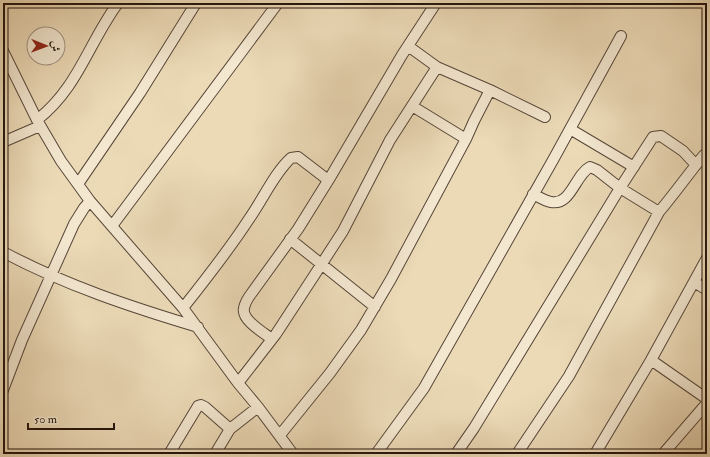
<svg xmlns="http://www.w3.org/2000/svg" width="710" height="457" font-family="'IM FELL Double Pica',Amiri,serif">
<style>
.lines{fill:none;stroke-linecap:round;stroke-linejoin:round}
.lane-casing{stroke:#564638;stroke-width:7}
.street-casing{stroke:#564638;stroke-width:12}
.lane{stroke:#f3e7d0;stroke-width:5}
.street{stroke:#f3e7d0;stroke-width:10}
</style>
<rect width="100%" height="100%" fill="#ecdab7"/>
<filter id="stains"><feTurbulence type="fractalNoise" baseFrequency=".005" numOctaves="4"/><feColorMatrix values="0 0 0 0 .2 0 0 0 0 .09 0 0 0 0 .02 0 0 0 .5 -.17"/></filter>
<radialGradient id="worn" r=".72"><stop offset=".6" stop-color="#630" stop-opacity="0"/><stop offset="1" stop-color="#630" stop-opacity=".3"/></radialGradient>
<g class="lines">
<g class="lane-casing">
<path id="lane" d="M107,3L114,9"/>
</g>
<g class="street-casing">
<path id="street" d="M3,51L37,120L61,161L90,201L183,308L238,383L258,407L293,454
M490,90L545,117
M412,106L466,139
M37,120C78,88 88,44 118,3
M570,129L634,167
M3,142L40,126
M78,184L140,93L196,3
M533,194C539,197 545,201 551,202C571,206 575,175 590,167L597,170L620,188L659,212C675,193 689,173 704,155L707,156
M112,226L278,3
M290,239L375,307
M3,252C65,285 131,307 198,327
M694,282L707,290
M183,308C206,279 229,250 249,219C262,201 275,172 291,158L298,157L328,180
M272,339C264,333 241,320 244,308C245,303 248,298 251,294L298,229L331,176L402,55L436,3
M651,360L707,258
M238,383L276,334L321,265L343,231L390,140L437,67
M3,390L22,340L74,224L84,208L90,201
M280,435L330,373L361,330L391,279L466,139L474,121L490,90L437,67L408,46
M169,454L198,406L201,405L205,407L230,429L258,407
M215,454L230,429
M376,454L424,388L553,160L621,36
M456,454L474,428L620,188L653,137L661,136L683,151L696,165
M517,454L569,376L659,212
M595,454L651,360L707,399
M663,454L707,403"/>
</g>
<use href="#lane" class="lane"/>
<use href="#street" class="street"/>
</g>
<rect width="710" height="457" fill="none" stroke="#ecdab7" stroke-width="16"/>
<rect x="4" y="4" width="702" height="449" fill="none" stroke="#24150d" stroke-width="2"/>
<rect x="8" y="8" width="694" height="441" fill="none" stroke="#24150d"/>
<g transform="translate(46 46) rotate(91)"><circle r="19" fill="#f3e7d0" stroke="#a09382"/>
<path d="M0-3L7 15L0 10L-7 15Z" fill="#8f2418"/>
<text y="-6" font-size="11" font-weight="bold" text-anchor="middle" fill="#24150d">ش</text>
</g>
<path d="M28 423v6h86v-6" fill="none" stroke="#24150d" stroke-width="2"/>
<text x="34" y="423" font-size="12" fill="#24150d" stroke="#f3e7d0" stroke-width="3" paint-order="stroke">50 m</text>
<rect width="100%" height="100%" filter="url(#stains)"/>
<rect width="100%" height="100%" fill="url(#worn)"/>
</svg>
